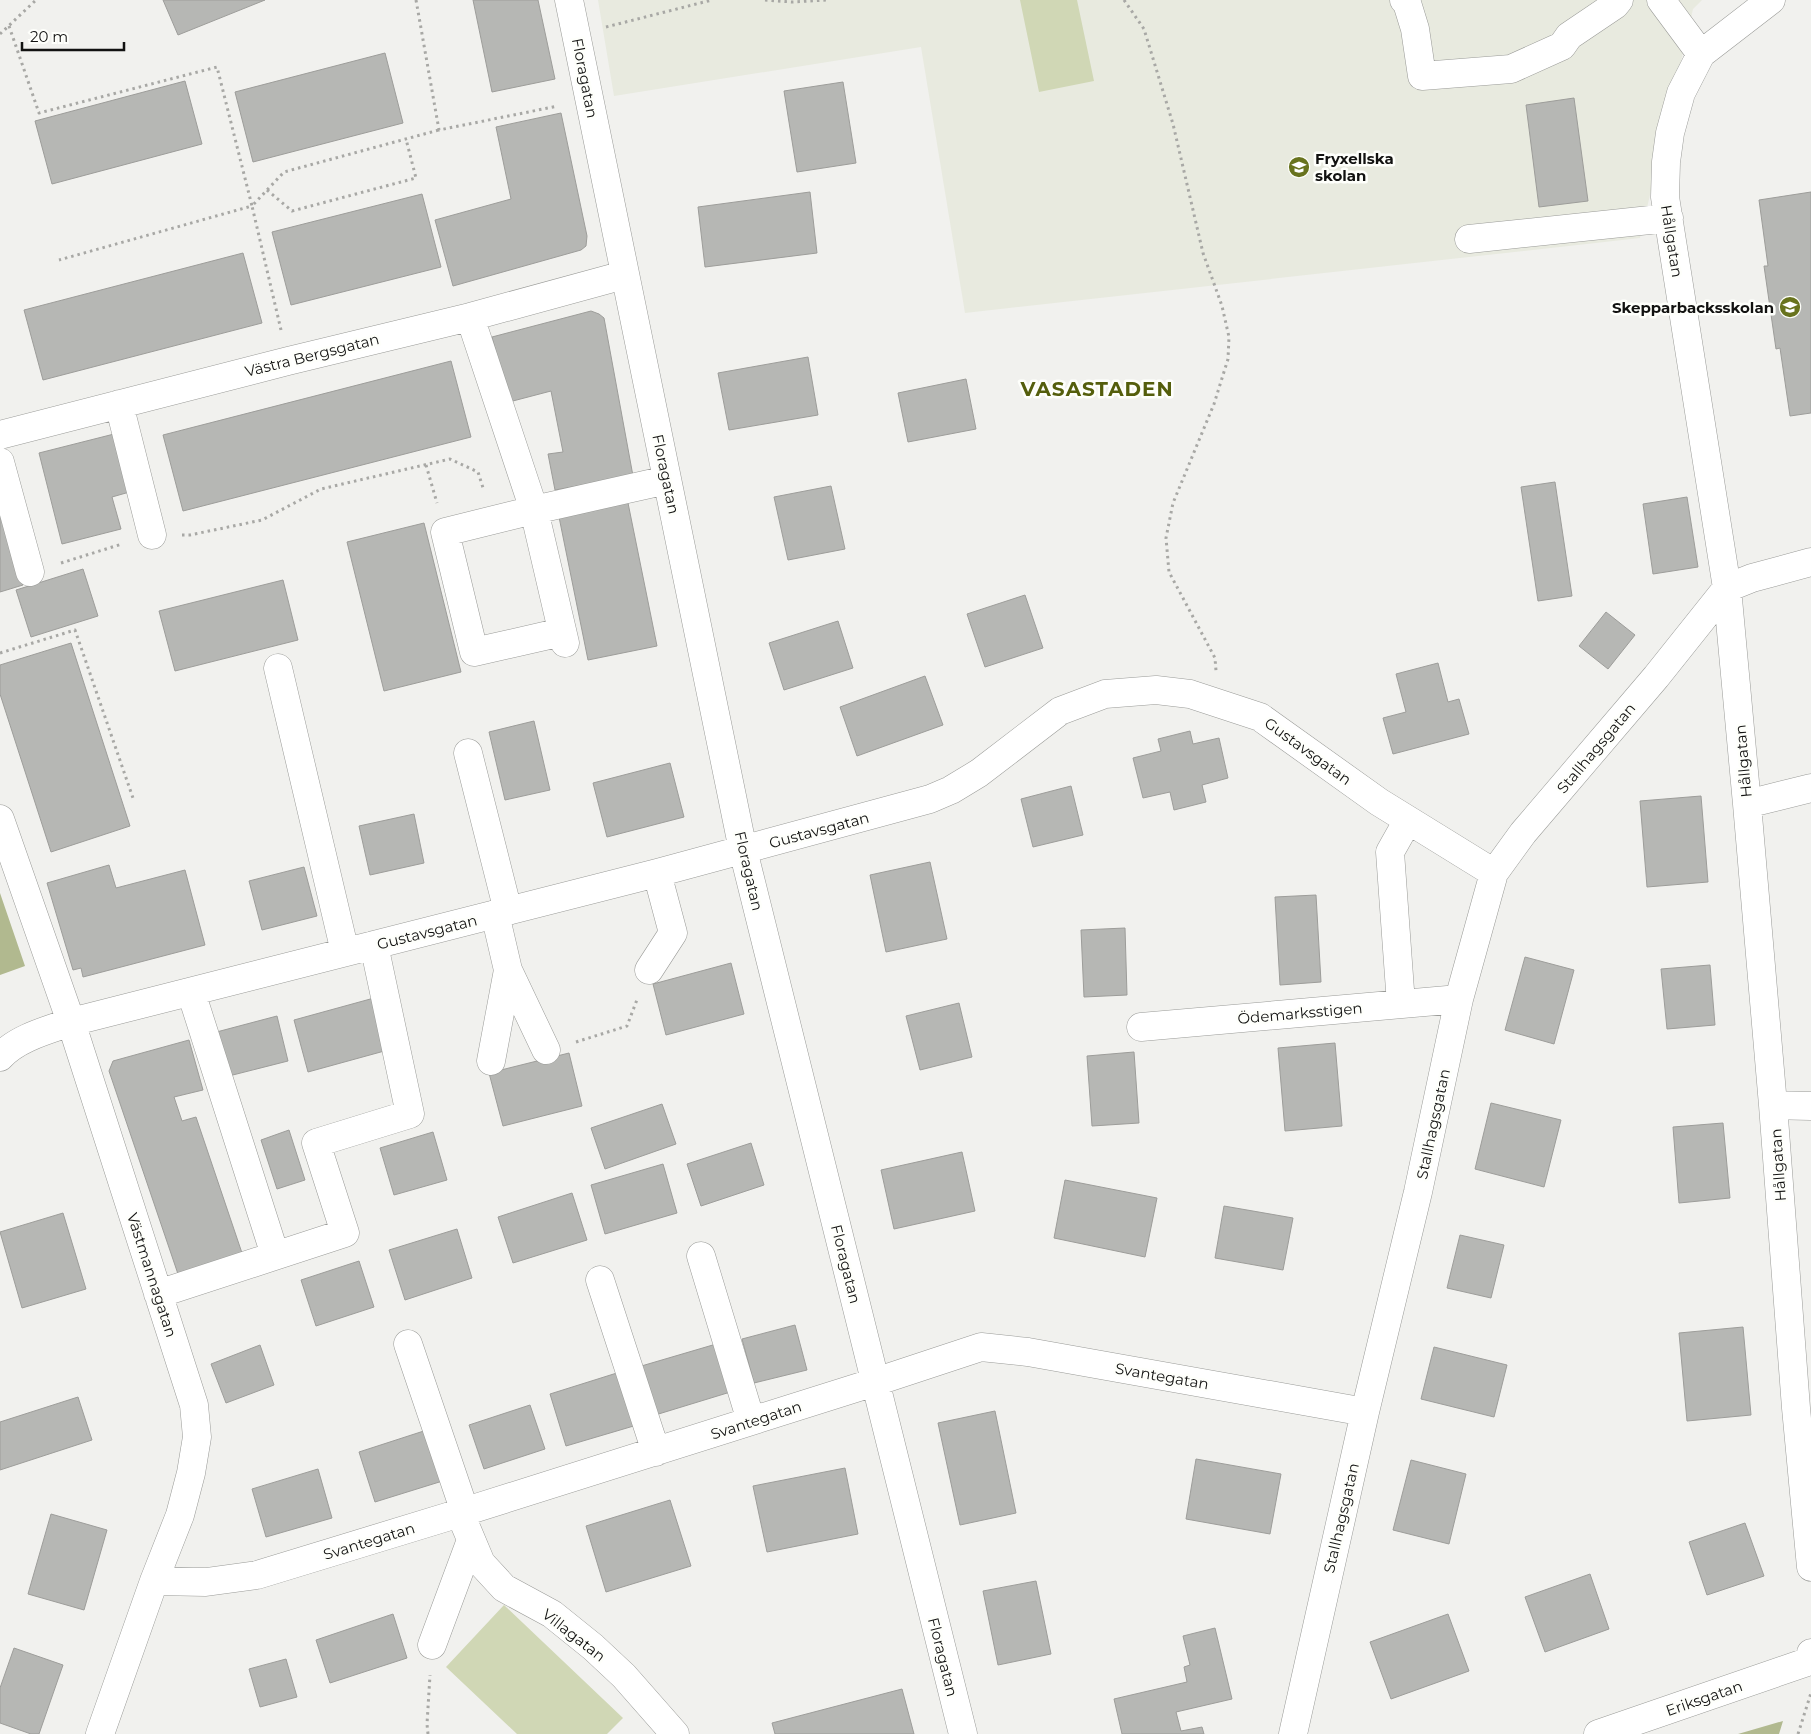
<svg xmlns="http://www.w3.org/2000/svg" width="1811" height="1734" font-family="Montserrat,sans-serif">
<style>
.built{fill:#e8eadf}
.green{fill:#d0d7b5}
.forest{fill:#b1b98f}
.building{fill:#b6b7b4;stroke:#9d9d9a}
.lines{fill:none;stroke-linecap:round;stroke-linejoin:round}
.minor-casing{stroke:#9a9b98;stroke-width:29}
.path{stroke:#a8a8a5;stroke-width:3;stroke-dasharray:2.5 4;stroke-linecap:butt}
.minor{stroke:#fff;stroke-width:28}
.labels{text-anchor:middle;dominant-baseline:central;stroke-width:5;stroke-linejoin:round;paint-order:stroke}
.street-label{font-size:15px;fill:#121211;stroke:#fefffb}
.poi-label{font-size:15px;font-weight:bold;fill:#121211;stroke:#fefffb;text-anchor:start}
.district-label{font-size:20px;font-weight:bold;letter-spacing:1px;fill:#545e0c;stroke:#fefffb}
</style>
<rect width="100%" height="100%" fill="#f1f1ee"/>
<path class="built" d="M598,0H1702L1693,9L1640,238L965,313L921,47L614,96Z"/>
<path class="green" d="M1020,0H1077L1094,81L1039,92Z
M504,1605L623,1718L607,1734H517L446,1667Z"/>
<path class="forest" d="M0,893L25,966L0,975Z
M1783,1721L1779,1734H1738Z"/>
<path class="building" d="M163,0H265L178,35Z
M473,0H538L555,79L492,92Z
M385,53L403,123L253,162L235,92Z
M185,81L202,144L52,184L35,121Z
M843,82L856,163L797,172L784,91Z
M1574,98L1588,201L1539,207L1526,105Z
M561,113L587,236L586,246L581,250L453,286L435,220L511,199L496,127Z
M810,192L817,253L705,267L698,207Z
M1811,192V413L1790,416L1780,348L1776,349L1764,266H1768L1759,200Z
M422,194L441,267L291,305L272,232Z
M243,253L262,323L43,380L24,310Z
M591,311L599,314L604,318L633,476L555,490L548,454L563,452L551,391L509,402L492,337Z
M808,357L818,415L729,430L718,373Z
M451,361L471,437L183,511L163,435Z
M966,379L976,429L908,442L898,393Z
M118,433L133,491L112,497L121,529L62,544L39,453Z
M1555,482L1572,596L1538,601L1521,487Z
M831,486L845,549L788,560L774,497Z
M1687,497L1698,567L1653,574L1643,504Z
M627,498L657,646L588,660L558,512Z
M0,508L23,585L0,592Z
M424,523L461,672L384,691L347,542Z
M83,569L98,616L31,637L16,590Z
M283,580L298,640L175,671L159,611Z
M1025,595L1043,648L985,667L967,614Z
M1606,612L1635,635L1608,669L1579,646Z
M838,621L853,668L784,690L769,643Z
M71,643L130,826L51,852L0,694V665Z
M1438,663L1448,702L1459,699L1469,734L1393,754L1383,718L1406,712L1396,674Z
M925,676L943,725L857,756L840,707Z
M534,721L550,790L505,800L489,732Z
M1190,731L1193,744L1219,738L1228,778L1202,785L1206,802L1174,810L1170,792L1143,798L1133,758L1161,751L1158,739Z
M670,763L684,817L607,837L593,783Z
M1071,786L1083,835L1033,847L1021,799Z
M1701,796L1708,882L1647,887L1640,801Z
M414,814L424,863L370,875L359,826Z
M930,862L947,939L886,952L870,875Z
M109,865L116,888L185,870L205,945L83,977L81,968L73,970L47,883Z
M304,867L317,916L262,930L249,881Z
M1316,895L1321,982L1280,985L1275,897Z
M1125,928L1127,995L1084,997L1081,930Z
M1525,957L1574,970L1554,1044L1505,1030Z
M731,963L744,1014L666,1035L653,984Z
M1710,965L1715,1025L1667,1029L1661,969Z
M374,998L388,1050L308,1072L294,1020Z
M959,1003L972,1057L920,1070L906,1016Z
M277,1016L288,1061L221,1078L209,1034Z
M189,1040L203,1090L174,1097L182,1121L196,1117L243,1256L179,1277L109,1071L113,1061Z
M1335,1043L1342,1126L1285,1131L1278,1048Z
M1134,1052L1139,1123L1092,1126L1087,1056Z
M569,1053L582,1106L503,1126L489,1073Z
M1491,1103L1561,1120L1544,1187L1475,1169Z
M662,1104L676,1144L605,1169L591,1128Z
M1723,1123L1730,1198L1679,1203L1673,1127Z
M289,1130L305,1180L277,1189L261,1140Z
M433,1132L447,1180L394,1195L380,1148Z
M751,1143L764,1185L701,1206L687,1164Z
M962,1152L975,1211L894,1229L881,1170Z
M663,1164L677,1213L605,1234L591,1185Z
M1065,1180L1157,1198L1145,1257L1054,1238Z
M572,1193L587,1240L513,1263L498,1217Z
M1224,1206L1293,1218L1283,1270L1215,1258Z
M63,1213L86,1289L22,1308L0,1232Z
M457,1229L472,1278L405,1300L389,1250Z
M1460,1235L1504,1245L1491,1298L1447,1288Z
M359,1261L374,1307L316,1326L301,1280Z
M795,1325L807,1370L754,1383L742,1339Z
M1743,1327L1751,1415L1687,1421L1679,1333Z
M723,1342L737,1390L652,1416L638,1367Z
M260,1345L274,1385L226,1403L211,1364Z
M1434,1347L1507,1365L1494,1417L1421,1399Z
M620,1372L637,1425L566,1446L550,1394Z
M78,1397L92,1440L0,1470V1422Z
M530,1405L545,1449L484,1469L469,1425Z
M995,1411L1016,1513L960,1525L938,1423Z
M433,1428L449,1479L375,1502L359,1452Z
M1196,1459L1281,1474L1270,1534L1186,1519Z
M1411,1460L1466,1474L1449,1544L1393,1530Z
M845,1468L858,1534L767,1552L753,1486Z
M318,1469L332,1518L266,1537L252,1489Z
M670,1500L691,1566L606,1592L586,1526Z
M51,1514L107,1530L84,1610L28,1594Z
M1745,1523L1764,1576L1707,1595L1689,1542Z
M1590,1574L1609,1629L1545,1652L1525,1597Z
M1036,1581L1051,1654L998,1665L983,1591Z
M393,1614L407,1658L330,1683L316,1640Z
M1448,1614L1469,1671L1391,1699L1370,1642Z
M1215,1628L1232,1699L1176,1712L1181,1731L1202,1727L1204,1734H1122L1114,1699L1187,1682L1184,1667L1190,1665L1183,1636Z
M14,1648L63,1665L39,1734H31L0,1723V1688Z
M286,1659L297,1697L260,1707L249,1669Z
M902,1689L914,1734H775L772,1723Z"/>
<g class="lines">
<g class="minor-casing">
<path id="minor" d="M569,0L743,850L963,1734
M1404,0L1407,3L1415,29L1422,76L1511,69L1562,46L1569,36L1615,5L1619,0
M1661,0L1701,54
M1771,0L1701,54L1681,93L1670,133L1666,162L1665,197L1727,588L1747,804L1773,1105L1796,1408L1811,1567
M1469,239L1669,218
M470,317L534,510L445,532L474,652L562,632
M119,404L152,535
M0,435L288,361L470,317L624,275
M0,462L30,572
M565,643L534,510L667,480
M278,668L345,952
M468,753L508,911
M1747,804L1811,788
M0,819L71,1022L194,1405L197,1437L191,1473L180,1515L154,1581L100,1734
M508,970L546,1050
M649,970L673,933L657,873
M191,992L275,1255
M1401,1004L1390,852L1408,820
M1141,1027L1459,999
M0,1057C17,1038 48,1030 71,1022L657,873L930,799L951,790L979,773L1060,711L1105,694L1156,690L1190,694L1260,717L1379,802L1494,873
M491,1061L508,970L495,914
M1773,1105L1811,1106
M701,1256L751,1421
M600,1280L656,1452
M158,1294L345,1233L316,1143L410,1114L374,945
M408,1344L465,1512
M460,1513L481,1563L504,1588L552,1614L593,1647L624,1676L675,1734
M154,1581L206,1582L257,1575L460,1513L875,1382L981,1347L1028,1352L1365,1412
M432,1645L471,1540
M1293,1734L1365,1412L1418,1192L1459,999L1494,873L1523,833L1656,677L1727,588L1752,578L1811,562
M1598,1734L1810,1661L1811,1653"/>
</g>
<path class="path" d="M416,0L439,130L558,106
M765,0L792,2L828,0
M1124,0L1144,29L1173,124L1203,253L1222,306L1229,337L1228,359L1214,404L1173,503L1166,538L1169,572L1215,658L1216,671
M9,26L39,113L217,67L252,206L59,260
M606,27L712,0
M0,34L36,0
M267,190L292,211L416,178L406,139
M281,330L252,206L284,172L439,130
M426,465L437,503
M182,535H190L262,520L321,489L450,459L478,472L484,491
M61,563L122,544
M0,653L75,630L134,801
M576,1042L627,1026L638,997
M428,1734L427,1724L430,1675
M1798,1734L1811,1693"/>
<use href="#minor" class="minor"/>
</g>
<defs>
<g id="school-disc" transform="scale(1.125)"><circle r="9.5" fill="#68731e" stroke="#fefffb"/><path d="M0-5L7-2L0 1L-7-2ZM-4 1L0 2.5L4 1V4Q0 6-4 4Z" fill="#fff"/></g>
</defs>
<g fill-rule="evenodd">
<use href="#school-disc" x="1299" y="167"/>
<use href="#school-disc" x="1790" y="307"/>
</g>
<g class="labels">
<g class="street-label">
<text transform="translate(585 78) rotate(79)">Floragatan</text>
<text transform="translate(1672 241) rotate(81)">Hållgatan</text>
<text transform="translate(312 355) rotate(-14)">Västra Bergsgatan</text>
<text transform="translate(666 474) rotate(78)">Floragatan</text>
<text transform="translate(1596 748) rotate(-50)">Stallhagsgatan</text>
<text transform="translate(1308 751) rotate(36)">Gustavsgatan</text>
<text transform="translate(1743 761) rotate(-95)">Hållgatan</text>
<text transform="translate(819 830) rotate(-15)">Gustavsgatan</text>
<text transform="translate(749 871) rotate(77)">Floragatan</text>
<text transform="translate(427 932) rotate(-14)">Gustavsgatan</text>
<text transform="translate(1300 1013) rotate(-5)">Ödemarksstigen</text>
<text transform="translate(1433 1124) rotate(-78)">Stallhagsgatan</text>
<text transform="translate(1778 1165) rotate(-94)">Hållgatan</text>
<text transform="translate(846 1264) rotate(76)">Floragatan</text>
<text transform="translate(152 1275) rotate(72)">Västmannagatan</text>
<text transform="translate(1162 1376) rotate(10)">Svantegatan</text>
<text transform="translate(756 1420) rotate(-18)">Svantegatan</text>
<text transform="translate(1341 1518) rotate(-77)">Stallhagsgatan</text>
<text transform="translate(369 1541) rotate(-17)">Svantegatan</text>
<text transform="translate(574 1635) rotate(38)">Villagatan</text>
<text transform="translate(943 1657) rotate(76)">Floragatan</text>
<text transform="translate(1704 1698) rotate(-19)">Eriksgatan</text>
</g>
<g class="poi-label">
<text x="1315" y="158">Fryxellska<tspan x="1315" dy="17">skolan</tspan></text>
<text x="1774" y="307" text-anchor="end">Skepparbacksskolan</text>
</g>
<g class="district-label">
<text x="1097" y="389">VASASTADEN</text>
</g>
</g>
<path d="M22 42v8h102v-8" fill="none" stroke="#121211" stroke-width="2.5"/>
<text x="30" y="42" font-size="15" fill="#121211" stroke="#fefffb" stroke-width="4" paint-order="stroke">20 m</text>
</svg>
